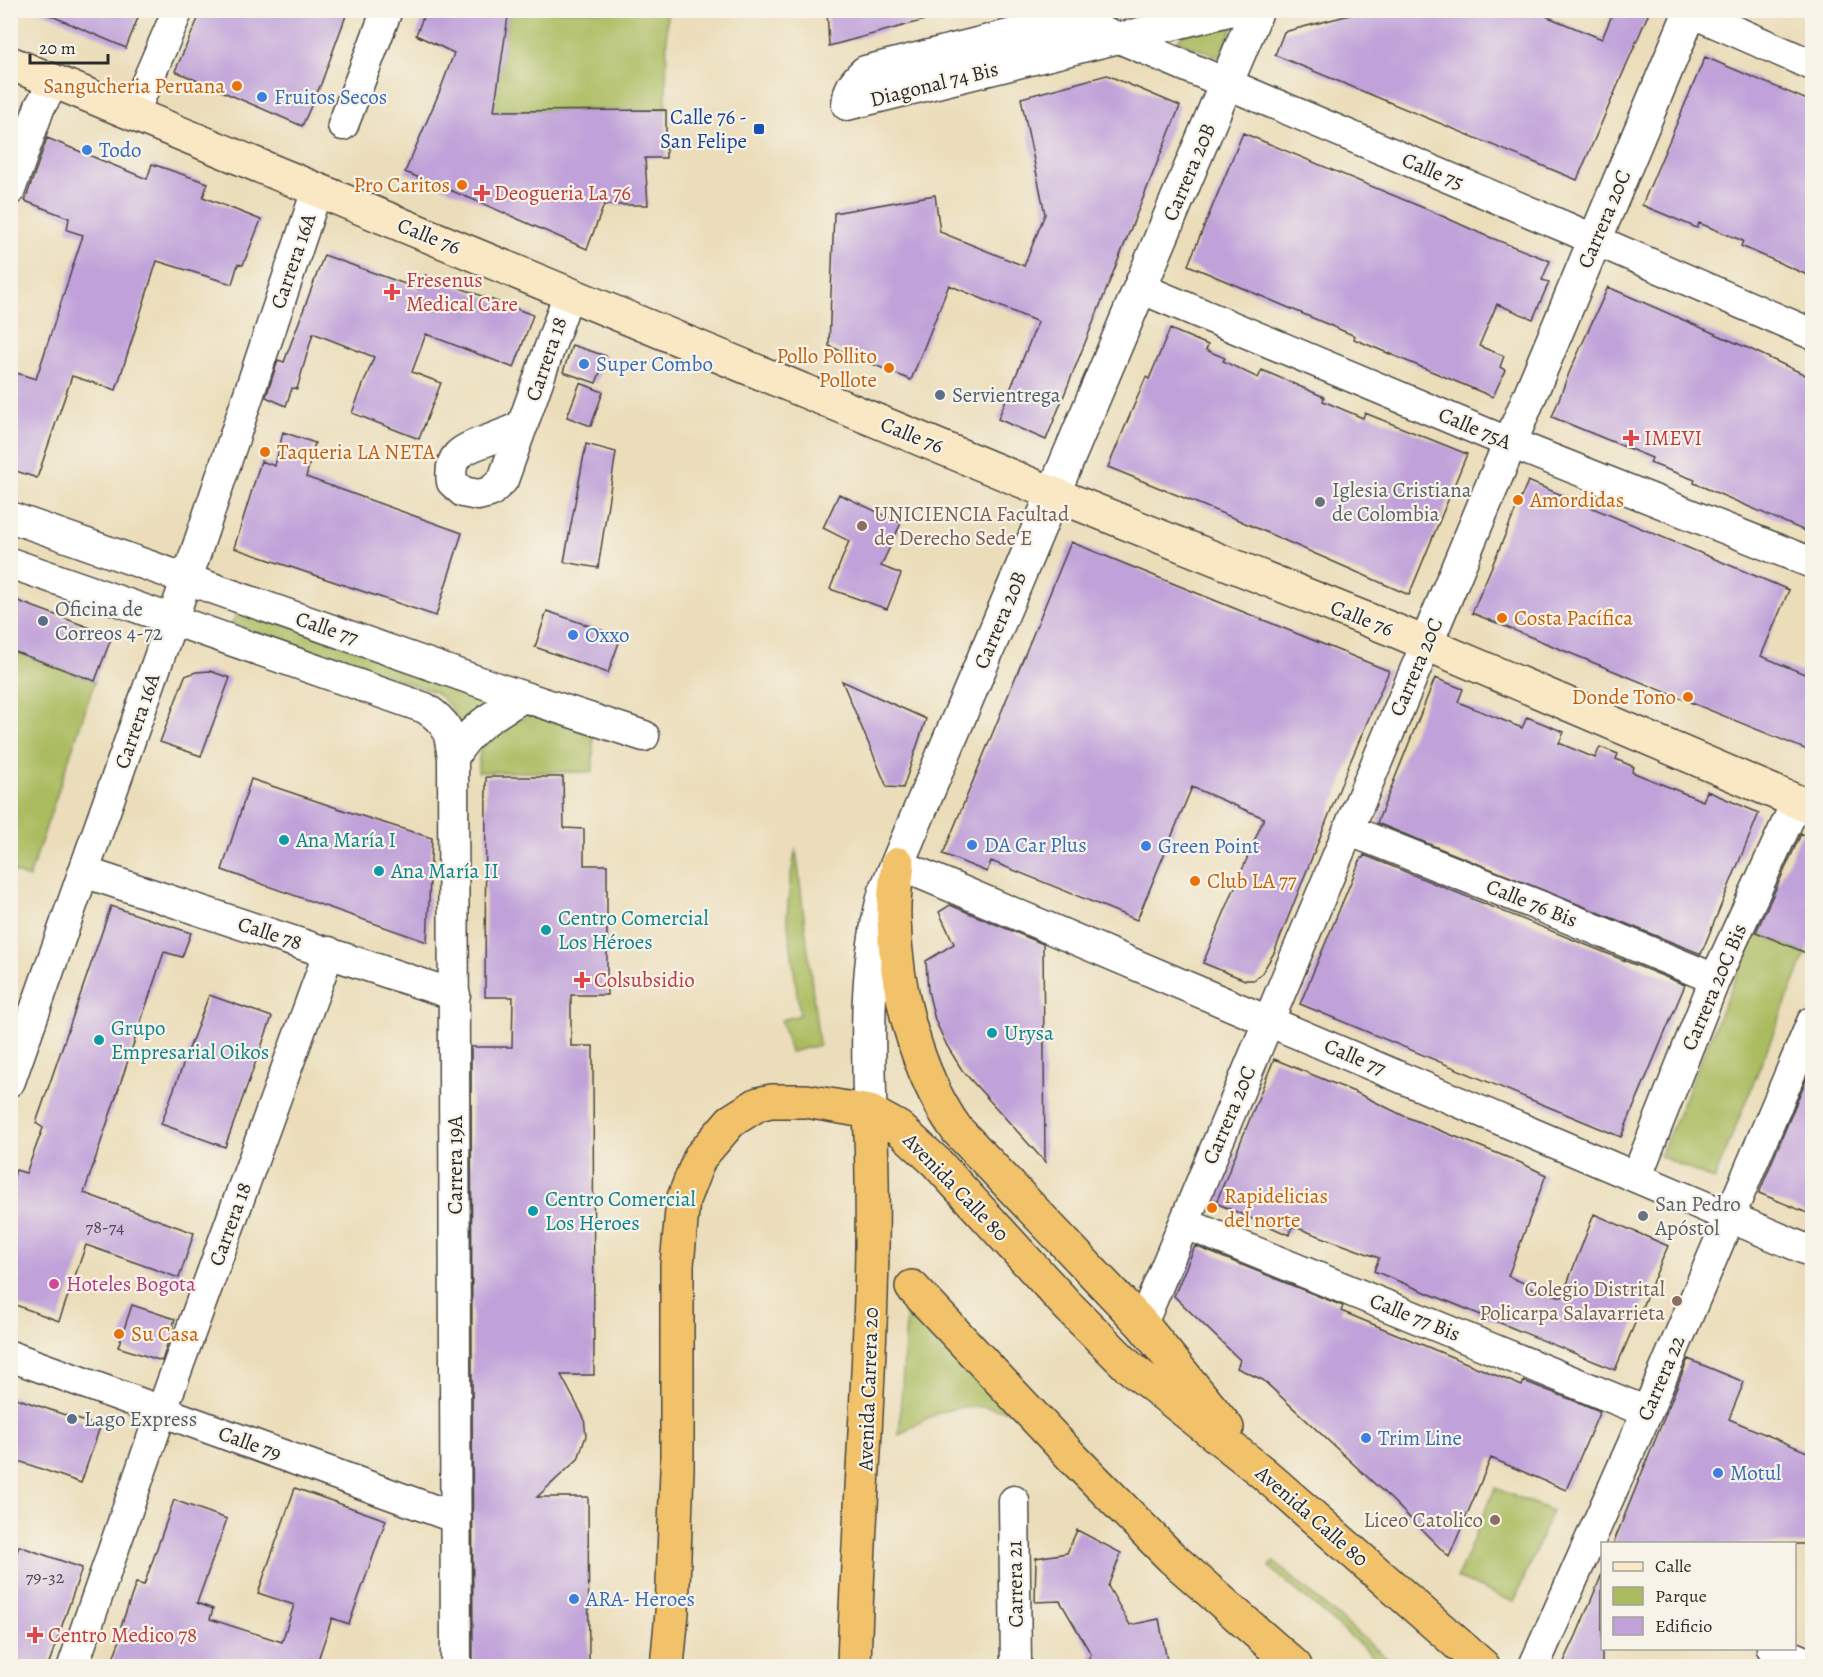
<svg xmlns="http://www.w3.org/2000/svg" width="1823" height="1677" font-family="Alegreya,serif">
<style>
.green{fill:#abbc60;stroke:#6b7446;stroke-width:1.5}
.building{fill:#c0a1d9}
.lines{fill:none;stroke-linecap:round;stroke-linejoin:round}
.minor-casing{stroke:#484640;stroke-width:33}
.tertiary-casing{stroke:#484640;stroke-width:36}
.secondary-casing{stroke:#484640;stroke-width:36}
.trunk-casing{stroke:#484640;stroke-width:36}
.minor{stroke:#fff;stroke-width:30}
.tertiary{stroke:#fff;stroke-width:33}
.secondary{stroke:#fae7c3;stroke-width:33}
.trunk{stroke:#f2c26a;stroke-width:33}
.food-dot{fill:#e8710a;stroke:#f7f3e8;stroke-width:2}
.shop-dot{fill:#3f7fe0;stroke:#f7f3e8;stroke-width:2}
.transit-dot{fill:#1a4fb4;stroke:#f7f3e8;stroke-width:2}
.health-dot{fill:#e0444e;stroke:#f7f3e8;stroke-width:2}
.service-dot{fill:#5c6f8a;stroke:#f7f3e8;stroke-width:2}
.worship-dot{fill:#6b7280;stroke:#f7f3e8;stroke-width:2}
.education-dot{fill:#8d6e63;stroke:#f7f3e8;stroke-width:2}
.culture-dot{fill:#0f9aa8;stroke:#f7f3e8;stroke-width:2}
.hotel-dot{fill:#d1479c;stroke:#f7f3e8;stroke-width:2}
.labels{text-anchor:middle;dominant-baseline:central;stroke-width:4.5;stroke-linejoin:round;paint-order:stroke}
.number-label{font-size:18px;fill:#504856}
.street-label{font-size:21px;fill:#2b2b2b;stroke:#f7f3e8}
.food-label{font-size:21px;fill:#c56008;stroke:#f7f3e8;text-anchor:start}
.shop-label{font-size:21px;fill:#366cbe;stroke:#f7f3e8;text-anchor:start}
.transit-label{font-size:21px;fill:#164399;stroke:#f7f3e8;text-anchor:end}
.health-label{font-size:21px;fill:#be3a42;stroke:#f7f3e8;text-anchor:start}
.service-label{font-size:21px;fill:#4e5e75;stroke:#f7f3e8;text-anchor:start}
.worship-label{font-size:21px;fill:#5b616d;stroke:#f7f3e8;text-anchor:start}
.education-label{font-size:21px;fill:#785e54;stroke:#f7f3e8;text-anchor:end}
.culture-label{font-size:21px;fill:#0d838f;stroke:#f7f3e8;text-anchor:start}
.hotel-label{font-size:21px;fill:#b23c85;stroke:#f7f3e8;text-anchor:start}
</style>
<rect width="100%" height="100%" fill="#f7f3e8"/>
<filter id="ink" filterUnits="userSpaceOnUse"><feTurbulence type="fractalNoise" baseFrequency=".0167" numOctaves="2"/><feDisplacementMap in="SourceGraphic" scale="12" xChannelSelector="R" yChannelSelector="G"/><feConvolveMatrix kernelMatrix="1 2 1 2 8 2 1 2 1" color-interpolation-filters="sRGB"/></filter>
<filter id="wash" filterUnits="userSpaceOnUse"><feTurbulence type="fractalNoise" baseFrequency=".008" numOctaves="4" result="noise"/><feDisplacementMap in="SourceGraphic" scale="24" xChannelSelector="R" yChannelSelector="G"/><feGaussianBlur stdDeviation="1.35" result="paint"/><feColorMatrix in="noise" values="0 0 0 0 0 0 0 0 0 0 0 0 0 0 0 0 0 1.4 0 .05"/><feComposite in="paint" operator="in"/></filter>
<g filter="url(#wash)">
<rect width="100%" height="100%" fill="#ebddb9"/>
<path class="green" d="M509,11H667L666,110L493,111Z
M1235,22L1220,57L1177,41L1183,34Z
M238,609L496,697L458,729C455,711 449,703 435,692L232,624Z
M10,650L95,681L29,878L11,871Z
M532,715L593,731V772H478L480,748L507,725Z
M796,849L819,1045L790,1052L781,1020L800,1015L787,917L790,879Z
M1755,932L1806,953L1714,1180L1660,1156Z
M907,1306L1014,1412C960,1401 945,1406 899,1435Z
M1495,1488L1552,1511L1514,1602L1457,1578Z
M1274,1562L1396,1666H1385L1269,1567Z"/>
<g id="blocks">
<path class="building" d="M38,10H141L126,48Z
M202,10H348L321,84L302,126L175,71Z
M426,10H509L494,111L666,110V158H645L648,205H604L587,249L479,202L405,172L439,93L454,53L416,35Z
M827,10H935L936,17L829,46Z
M1369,10H1551L1548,17L1602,39L1614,10H1650L1577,180L1275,55L1284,32Z
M1705,57L1812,102V277L1741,246L1743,241L1699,223L1697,228L1642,205Z
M1107,75L1180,106L1046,440L998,419L1038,322L949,285L911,380L829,346L834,213L935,195L940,232L1024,266L1045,214L1021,98Z
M1243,133L1431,211L1484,235L1550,261L1542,280L1549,282L1533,319L1497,304L1479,346L1504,356L1500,367L1505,370L1493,397L1354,339L1355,336L1188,265Z
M47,138L147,179L152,164L208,183L203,197L261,220L243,265L238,264L232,284L157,261L116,390L72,376L37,478L10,469V371L36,379L83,235L67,230L69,218L25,201Z
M324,255L419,289L425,275L533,315L514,368L426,334L412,372L441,383L419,439L352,413L374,357L313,333L297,389L292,388L286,406L266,397L278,360L284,362Z
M1608,287L1750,349L1812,378V534L1694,483L1695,480L1650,463L1652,458L1552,417L1569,373Z
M1170,329L1208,345L1206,350L1225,358L1223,361L1258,378L1262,370L1324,397L1323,401L1363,418L1365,413L1467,454L1409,595L1236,519L1108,467L1146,377L1149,379Z
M572,345L606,356L596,383L563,372Z
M580,383L603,392L591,426L567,417Z
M283,432L315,443L306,477L462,533L436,616L234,548L261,461L275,466Z
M586,444L616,452L598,568L564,562Z
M1528,481L1789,590L1761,656L1812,677V752L1472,613Z
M839,494L901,523L881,566L901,574L887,609L830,589L849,541L823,528Z
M1071,542L1389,671L1348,767L1274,953L1262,973L1254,980H1245L1203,963L1264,818L1192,787L1137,920L991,861L987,872L943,854Z
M10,598L112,636L95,681L10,650Z
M547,611L621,637L608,673L535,647Z
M210,671L230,678L201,756L160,742L185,676L196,672Z
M1435,678L1463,689L1458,702L1522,728L1527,717L1564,732L1559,743L1595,758L1600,747L1618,754L1616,759L1634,767L1632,772L1703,801L1707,791L1759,813L1701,954L1377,823Z
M842,681L926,719L903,788L887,787Z
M486,777H563L564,828L584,829V865H607V995H571V1046H593L594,1375H561L584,1418L586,1436L578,1459L537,1497H588L589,1666H473L471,1047H512L513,997H485Z
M251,779L346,811L432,838L427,942L222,870Z
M1801,834L1812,839V938L1806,953L1756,932Z
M1364,855L1685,985L1621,1137L1300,1004L1361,858H1363Z
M950,905L1043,944L1045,1162L962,1070L947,1046L935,1020L928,991L926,961L954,944L939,912Z
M111,906L191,933L182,957L164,952L84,1193L194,1233L179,1278L86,1245L59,1321L10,1303V1188L16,1170L26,1173L43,1128L36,1123Z
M209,995L272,1017L225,1147L161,1124Z
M1274,1059L1357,1093L1404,1116L1519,1162L1546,1175L1508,1276L1526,1284L1525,1286L1562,1297L1594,1214L1668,1246L1615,1370L1374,1271L1379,1258L1292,1226L1289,1235L1216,1203Z
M1812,1065V1215L1759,1193Z
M1195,1246L1343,1306L1341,1311L1522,1386L1524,1381L1600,1411L1566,1490L1491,1458L1449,1557L1391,1499L1263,1380L1237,1368L1240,1360L1174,1296Z
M132,1305L175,1319L162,1361L118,1347Z
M1688,1359L1744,1382L1729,1419L1812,1454V1528L1806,1544H1613Z
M10,1396L100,1427L81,1483L10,1458Z
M295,1488L386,1520L349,1624L332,1618L316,1666H110L125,1627L121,1626L136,1583L144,1585L174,1500L227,1519L197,1603L213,1609L210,1619L282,1642L294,1605L258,1593Z
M1077,1530L1121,1553L1108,1586L1130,1625L1159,1619L1168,1666H1085L1091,1654L1060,1601L1035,1602L1036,1558L1067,1553Z
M19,1546L82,1568L48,1666H10V1571Z
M1602,1574V1666H1562L1576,1636Z"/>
</g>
</g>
<g filter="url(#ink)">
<use href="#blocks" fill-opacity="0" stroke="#484640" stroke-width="1.5"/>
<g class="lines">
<g class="minor-casing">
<path id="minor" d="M1053,10L1570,229L1812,334
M1691,12L1812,65
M1081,17L865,71C853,82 848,89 847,105L1233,10
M133,114L178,10
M343,125L387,10
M10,190L40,106L55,82
M1140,288L1488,434L1812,563
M523,425C510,432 497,437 483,442C461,450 448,456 452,482L463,492L478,495L490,492L503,480L569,293
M10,517L497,688L644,736
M10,563L425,708C449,724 449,731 453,758
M1348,830L1542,907L1715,979
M898,864L1812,1252
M84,872L455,995
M10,1081L194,558L317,190
M1637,1176L1715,979L1797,801
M1184,1223L1647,1412
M1142,1324L1426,644
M10,1356L456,1518
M1014,1501L1016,1666
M1772,1648L1812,1665
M73,1666L162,1410L329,952
M456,1666L453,758C469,728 495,714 523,697
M1534,1666L1647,1412L1812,1022"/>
</g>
<g class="tertiary-casing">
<path id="tertiary" d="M1426,644L1691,10
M870,1112C868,1039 865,965 885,893L1257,10"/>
</g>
<g class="secondary-casing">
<path id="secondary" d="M10,63L1054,494L1401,633L1812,808"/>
</g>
<g class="trunk-casing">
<path id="trunk" d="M898,864C896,882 893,900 894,918C895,988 916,1073 957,1130L1142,1324L1227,1428
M912,1287L1073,1458L1171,1557L1295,1666
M667,1666L672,1613L677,1469V1265L683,1200L700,1157L731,1121L758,1104L771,1101H806L870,1112L899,1128L936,1162L1067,1305L1128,1366L1262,1472L1483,1666
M854,1666C859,1481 879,1298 870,1112"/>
</g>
<use href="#minor" class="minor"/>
<use href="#tertiary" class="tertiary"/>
<use href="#secondary" class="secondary"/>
<use href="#trunk" class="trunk"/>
</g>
</g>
<g class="food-dot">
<circle cx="237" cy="86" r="6"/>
<circle cx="462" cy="185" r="6"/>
<circle cx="889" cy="368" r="6"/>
<circle cx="265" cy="452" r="6"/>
<circle cx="1518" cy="500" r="6"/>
<circle cx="1502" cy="618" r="6"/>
<circle cx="1688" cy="697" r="6"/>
<circle cx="1195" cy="881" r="6"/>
<circle cx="1212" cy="1208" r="6"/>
<circle cx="119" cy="1334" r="6"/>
</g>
<g class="shop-dot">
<circle cx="262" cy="97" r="6"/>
<circle cx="87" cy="150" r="6"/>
<circle cx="584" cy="364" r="6"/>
<circle cx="573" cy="635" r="6"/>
<circle cx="972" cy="845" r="6"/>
<circle cx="1146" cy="846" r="6"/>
<circle cx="1366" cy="1438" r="6"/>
<circle cx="1718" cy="1473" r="6"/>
<circle cx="574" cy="1599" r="6"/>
</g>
<rect class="transit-dot" x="753" y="123" width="12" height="12" rx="3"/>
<g class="health-dot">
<path d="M479 184h6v6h6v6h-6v6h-6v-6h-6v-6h6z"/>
<path d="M389 283h6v6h6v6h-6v6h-6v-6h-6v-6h6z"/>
<path d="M1628 429h6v6h6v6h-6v6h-6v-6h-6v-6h6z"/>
<path d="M579 971h6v6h6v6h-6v6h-6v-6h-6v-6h6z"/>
<path d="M32 1626h6v6h6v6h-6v6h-6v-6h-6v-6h6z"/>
</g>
<g class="service-dot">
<circle cx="940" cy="395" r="6"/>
<circle cx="43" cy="621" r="6"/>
<circle cx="72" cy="1419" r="6"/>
</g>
<g class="worship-dot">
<circle cx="1320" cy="502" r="6"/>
<circle cx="1643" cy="1216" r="6"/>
</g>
<g class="education-dot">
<circle cx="862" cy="526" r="6"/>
<circle cx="1677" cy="1301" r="6"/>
<circle cx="1495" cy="1520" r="6"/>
</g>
<g class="culture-dot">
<circle cx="284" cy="840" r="6"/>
<circle cx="379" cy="871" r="6"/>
<circle cx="546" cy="930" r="6"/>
<circle cx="992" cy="1033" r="6"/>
<circle cx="99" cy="1040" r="6"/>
<circle cx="533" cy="1211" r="6"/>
</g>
<circle class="hotel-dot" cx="54" cy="1284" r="6"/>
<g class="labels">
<g class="number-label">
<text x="105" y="1227">78-74</text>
<text x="45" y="1577">79-32</text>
</g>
<g class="street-label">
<text transform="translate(934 84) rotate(-14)">Diagonal 74 Bis</text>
<text transform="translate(1433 171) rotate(23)">Calle 75</text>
<text transform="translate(1189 172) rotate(-67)">Carrera 20B</text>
<text transform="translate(1604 219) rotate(-67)">Carrera 20C</text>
<text transform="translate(429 236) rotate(22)">Calle 76</text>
<text transform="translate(293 261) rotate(-71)">Carrera 16A</text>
<text transform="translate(546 359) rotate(-71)">Carrera 18</text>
<text transform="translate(1475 428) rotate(23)">Calle 75A</text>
<text transform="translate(912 435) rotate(22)">Calle 76</text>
<text transform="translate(1362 618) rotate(22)">Calle 76</text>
<text transform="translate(1000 620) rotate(-67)">Carrera 20B</text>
<text transform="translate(327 628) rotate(19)">Calle 77</text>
<text transform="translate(1416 667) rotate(-67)">Carrera 20C</text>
<text transform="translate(137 721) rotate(-71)">Carrera 16A</text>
<text transform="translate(1532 903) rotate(22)">Calle 76 Bis</text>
<text transform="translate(270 933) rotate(18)">Calle 78</text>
<text transform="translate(1714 987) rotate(-67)">Carrera 20C Bis</text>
<text transform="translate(1355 1057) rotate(23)">Calle 77</text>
<text transform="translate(1229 1115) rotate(-67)">Carrera 20C</text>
<text transform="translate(455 1165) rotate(-90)">Carrera 19A</text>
<text transform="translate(956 1187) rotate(46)">Avenida Calle 80</text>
<text transform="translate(230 1224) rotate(-70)">Carrera 18</text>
<text transform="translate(1415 1317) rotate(22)">Calle 77 Bis</text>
<text transform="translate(1661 1378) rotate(-67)">Carrera 22</text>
<text transform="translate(868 1389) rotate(-88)">Avenida Carrera 20</text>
<text transform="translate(250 1443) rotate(20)">Calle 79</text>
<text transform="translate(1312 1516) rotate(41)">Avenida Calle 80</text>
<text transform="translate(1015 1584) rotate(-91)">Carrera 21</text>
</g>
<g class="food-label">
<text x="225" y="86" text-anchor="end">Sangucheria Peruana</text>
<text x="450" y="185" text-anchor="end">Pro Caritos</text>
<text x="877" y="356" text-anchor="end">Pollo Pollito<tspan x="877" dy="24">Pollote</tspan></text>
<text x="277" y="452">Taqueria LA NETA</text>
<text x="1530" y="500">Amordidas</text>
<text x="1514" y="618">Costa Pacífica</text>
<text x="1676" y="697" text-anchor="end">Donde Tono</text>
<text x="1207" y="881">Club LA 77</text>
<text x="1224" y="1196">Rapidelicias<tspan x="1224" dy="24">del norte</tspan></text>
<text x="131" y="1334">Su Casa</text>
</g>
<g class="shop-label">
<text x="274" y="97">Fruitos Secos</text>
<text x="99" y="150">Todo</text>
<text x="596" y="364">Super Combo</text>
<text x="585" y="635">Oxxo</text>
<text x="984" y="845">DA Car Plus</text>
<text x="1158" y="846">Green Point</text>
<text x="1378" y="1438">Trim Line</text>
<text x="1730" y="1473">Motul</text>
<text x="586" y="1599">ARA- Heroes</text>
</g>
<g class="transit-label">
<text x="747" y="117">Calle 76 -<tspan x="747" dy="24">San Felipe</tspan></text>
</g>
<g class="health-label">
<text x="494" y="193">Deogueria La 76</text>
<text x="406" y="280">Fresenus<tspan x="406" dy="24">Medical Care</tspan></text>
<text x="1644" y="438">IMEVI</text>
<text x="594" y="980">Colsubsidio</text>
<text x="48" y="1635">Centro Medico 78</text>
</g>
<g class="service-label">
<text x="952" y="395">Servientrega</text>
<text x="55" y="609">Oficina de<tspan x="55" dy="24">Correos 4-72</tspan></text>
<text x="84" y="1419">Lago Express</text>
</g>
<g class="worship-label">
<text x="1332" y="490">Iglesia Cristiana<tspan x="1332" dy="24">de Colombia</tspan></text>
<text x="1655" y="1204">San Pedro<tspan x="1655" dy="24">Apóstol</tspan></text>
</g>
<g class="education-label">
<text x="874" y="514" text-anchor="start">UNICIENCIA Facultad<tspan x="874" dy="24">de Derecho Sede E</tspan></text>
<text x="1665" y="1289">Colegio Distrital<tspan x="1665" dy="24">Policarpa Salavarrieta</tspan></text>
<text x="1483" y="1520">Liceo Catolico</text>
</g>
<g class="culture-label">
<text x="296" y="840">Ana María I</text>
<text x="391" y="871">Ana María II</text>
<text x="558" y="918">Centro Comercial<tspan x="558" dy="24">Los Héroes</tspan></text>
<text x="111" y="1028">Grupo<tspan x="111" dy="24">Empresarial Oikos</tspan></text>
<text x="1004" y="1033">Urysa</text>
<text x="545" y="1199">Centro Comercial<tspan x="545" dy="24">Los Heroes</tspan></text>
</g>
<g class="hotel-label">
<text x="66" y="1284">Hoteles Bogota</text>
</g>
</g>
<rect width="1823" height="1677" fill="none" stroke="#f7f3e8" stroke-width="36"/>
<rect x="1601" y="1542" width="195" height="108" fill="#f7f3e8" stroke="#a5a39c" stroke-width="1.5"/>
<rect x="1613" y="1562" width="30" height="9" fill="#fae7c3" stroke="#a5a39c" stroke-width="1.5"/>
<text x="1655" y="1572" font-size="18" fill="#2b2b2b">Calle</text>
<rect x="1613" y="1587" width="30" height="18" fill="#abbc60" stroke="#a5a39c" stroke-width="1.5"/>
<text x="1655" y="1602" font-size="18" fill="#2b2b2b">Parque</text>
<rect x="1613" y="1617" width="30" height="18" fill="#c0a1d9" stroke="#a5a39c" stroke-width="1.5"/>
<text x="1655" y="1632" font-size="18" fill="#2b2b2b">Edificio</text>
<path d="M30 54v9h78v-9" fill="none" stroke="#2b2b2b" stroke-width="3"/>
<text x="39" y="54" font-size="18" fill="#2b2b2b" stroke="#f7f3e8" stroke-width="4.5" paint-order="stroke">20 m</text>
</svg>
